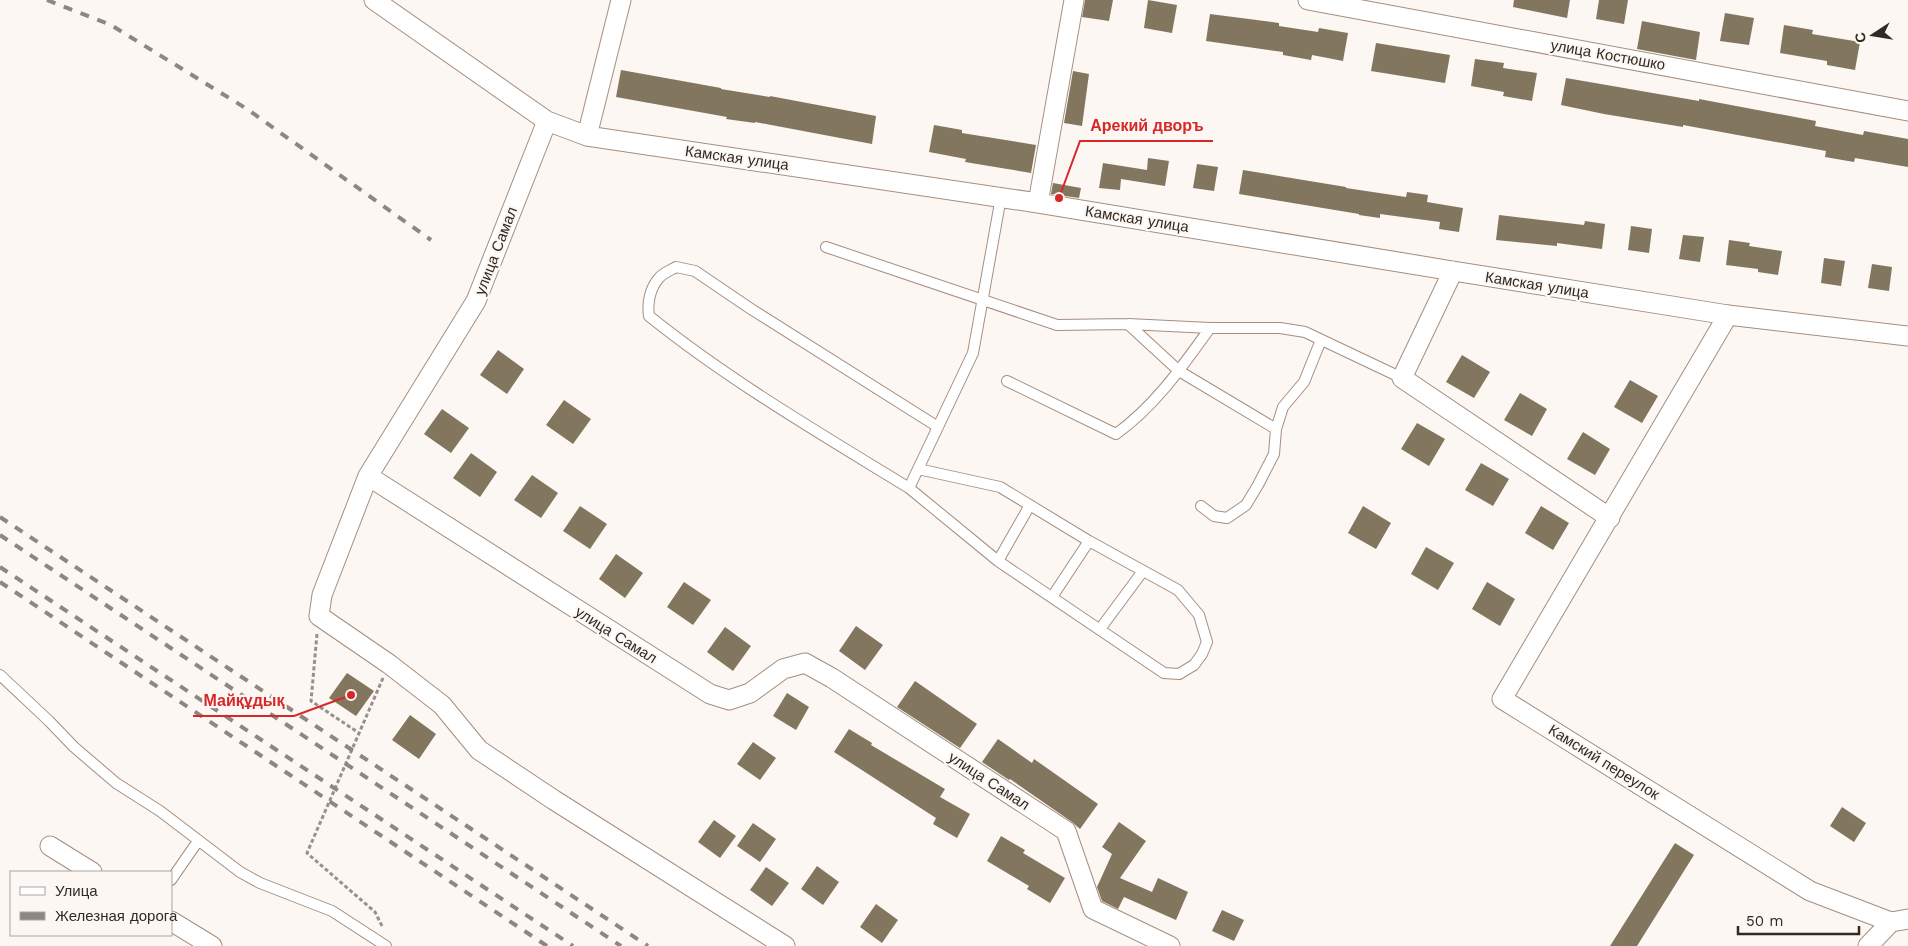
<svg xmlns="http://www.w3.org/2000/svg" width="1908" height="946" font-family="'Work Sans',sans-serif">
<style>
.building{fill:#82765f}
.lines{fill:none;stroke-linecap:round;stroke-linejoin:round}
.lane-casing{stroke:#a68e7f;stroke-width:12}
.street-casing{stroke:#a68e7f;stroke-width:21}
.path{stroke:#98908b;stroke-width:3;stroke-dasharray:4 2.5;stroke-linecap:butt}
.lane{stroke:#fff;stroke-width:10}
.street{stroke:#fff;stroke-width:19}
.rail{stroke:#8d8681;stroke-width:4;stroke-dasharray:9 9;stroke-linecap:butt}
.labels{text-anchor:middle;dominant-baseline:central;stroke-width:4.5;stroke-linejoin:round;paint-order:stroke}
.street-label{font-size:15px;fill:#332923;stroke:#fcf7f3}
.leader{fill:none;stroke:#d62828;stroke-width:2}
.callout-dot{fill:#d62828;stroke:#fcf7f3;stroke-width:2}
.callout-label{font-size:16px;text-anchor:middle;font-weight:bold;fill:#d62828;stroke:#fcf7f3;stroke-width:4.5;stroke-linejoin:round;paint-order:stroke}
</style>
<rect width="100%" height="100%" fill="#fcf7f3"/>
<path class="building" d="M1085,0H1113L1109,21L1082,17Z
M1148,0L1177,5L1172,33L1144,28Z
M1514,0H1570L1567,18L1513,7Z
M1599,0H1628L1624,24L1596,19Z
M1725,13L1754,18L1749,45L1720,41Z
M1210,14L1279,23V26L1318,32L1319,28L1348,33L1343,61L1312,55L1311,60L1283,55V52L1206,41Z
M1642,21L1700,32L1696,60L1637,49Z
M1784,25L1813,30L1812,34L1860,42L1855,70L1827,65V61L1780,53Z
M1376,43L1450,55L1445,83L1371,71Z
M1475,59L1504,63L1503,68L1537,73L1532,101L1503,96L1504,92L1471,86Z
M621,70L721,88V89L770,97V96L876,116L872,144L755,122V123L726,119L727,117L616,97Z
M1073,71L1089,74L1082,126L1064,123Z
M1566,78L1699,101V99L1816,121L1815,126L1863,135L1864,131L1908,139V167L1855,158L1854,162L1825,157L1826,151L1683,125V127L1604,114L1561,105Z
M934,125L962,130V133L1036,145L1031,173L965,162L966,159L929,152Z
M1148,158L1169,161L1165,186L1121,179L1120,190L1099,188L1103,163L1147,170Z
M1197,164L1218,167L1214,191L1193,188Z
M1243,170L1346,187V188L1406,197L1407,192L1428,195L1427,202L1463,208L1459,232L1439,229L1440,222L1380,214V218L1359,215V214L1239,194Z
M1053,183L1081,188L1079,198L1051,194Z
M1499,215L1584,225L1585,221L1605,224L1602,249L1557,243V246L1496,240Z
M1631,226L1652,229L1649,253L1628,250Z
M1683,235L1704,237L1700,262L1679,259Z
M1729,240L1750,243L1749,246L1782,251L1778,275L1758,272V269L1726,265Z
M1824,258L1845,261L1841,286L1821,283Z
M1872,264L1892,267L1889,291L1868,288Z
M498,350L524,369L507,394L480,375Z
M1462,355L1490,372L1474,398L1446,382Z
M1630,380L1658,396L1642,423L1614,407Z
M1520,393L1547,409L1532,436L1504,420Z
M564,400L591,419L573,444L546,425Z
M442,409L469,428L451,453L424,434Z
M1417,423L1445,439L1429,466L1401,449Z
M1583,432L1610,449L1595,475L1567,459Z
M471,453L497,472L480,497L453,478Z
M1481,463L1509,479L1493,506L1465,490Z
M532,475L558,493L541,518L514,500Z
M580,506L607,524L590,549L563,531Z
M1363,506L1391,523L1376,549L1348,533Z
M1541,506L1569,523L1553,550L1525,533Z
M1426,547L1454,563L1438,590L1411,574Z
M616,554L643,573L625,598L599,579Z
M684,582L711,600L693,625L667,607Z
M1487,582L1515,599L1500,626L1472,609Z
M856,626L883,645L865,670L839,651Z
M725,627L751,646L733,671L707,652Z
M347,673L374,691L356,716L329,698Z
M915,681L977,724L960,748L897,707Z
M787,693L809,707L796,730L773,716Z
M410,715L436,734L419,759L392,740Z
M849,729L872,743L871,745L945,789L940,797L970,814L957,838L933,824L936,818L834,752Z
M998,739L1032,763L1034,759L1098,804L1080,829L1072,822L1010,779L1009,780L982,762Z
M753,742L776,758L760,780L737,764Z
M1842,807L1866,823L1854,842L1830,826Z
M714,820L736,836L720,858L698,842Z
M1119,822L1146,841L1120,878L1152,892L1158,878L1188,892L1176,920L1124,897L1118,909L1102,901L1097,887L1112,854L1102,847Z
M753,823L776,839L760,862L737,846Z
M1001,836L1025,850L1023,853L1065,878L1050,903L1027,889L1029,886L987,861Z
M1675,843L1694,855L1637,946H1610Z
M817,866L839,882L823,905L801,889Z
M766,867L789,883L772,906L750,890Z
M876,904L898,920L882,943L860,927Z
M1222,910L1244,920L1234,941L1212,931Z"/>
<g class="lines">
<g class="lane-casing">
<path id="lane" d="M826,247L1057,325L1128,324L1210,328H1280L1305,332L1402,378
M1128,324L1179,371L1276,429
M1007,381L1116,434C1155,406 1182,367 1210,328
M918,469L1000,487L1089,541L1178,590L1199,615L1207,642L1202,654L1194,665L1179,674L1164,673L998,561L909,488L973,353L1001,197
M909,488C821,434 730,381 649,316C647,303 650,288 659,278C663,273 671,270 676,267L695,271L751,309L938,427
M1201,506L1214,516L1227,518L1246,505L1258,485L1274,454L1276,429L1283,407L1304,382L1321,340
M998,561L1030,505
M1052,597L1089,541
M1100,629L1143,571
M0,675L49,721L74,747L116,783L160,811L240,872L260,883L332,911L386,946
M171,880L198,841"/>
</g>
<g class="street-casing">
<path id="street" d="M374,0L547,121L587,136L1038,203L1453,271L1728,315L1908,336
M1308,0L1908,111
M547,121L476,301L368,476L710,694L729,700L750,693L783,669L805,663L832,678L1066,831L1093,909L1170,946
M587,136L621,0
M1038,203L1074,0
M1453,271L1402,378L1610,518
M1728,315L1502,699L1810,891L1891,922
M368,476L322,595L319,616L389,664L442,705L479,750L554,800L785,946
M50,846L92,872
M171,921L212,946
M1868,946L1891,922L1908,919"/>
</g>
<path class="path" d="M317,634L311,701L359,733
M383,678L307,853L375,912L383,928"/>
<use href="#lane" class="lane"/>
<use href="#street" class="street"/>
<path class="rail" d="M47,0L111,25L247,109L431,240
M0,517L648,946
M0,535L621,946
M0,567L573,946
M0,582L547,946"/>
</g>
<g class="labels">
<g class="street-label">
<text transform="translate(1608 55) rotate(10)">улица Костюшко</text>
<text transform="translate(737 158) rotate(8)">Камская улица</text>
<text transform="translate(1137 219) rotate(9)">Камская улица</text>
<text transform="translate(496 251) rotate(-69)">улица Самал</text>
<text transform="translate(1537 285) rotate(9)">Камская улица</text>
<text transform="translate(616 635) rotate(32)">улица Самал</text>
<text transform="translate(1604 762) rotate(32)">Камский переулок</text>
<text transform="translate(989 781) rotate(33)">улица Самал</text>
</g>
</g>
<path class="leader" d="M1059 198L1080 141H1213M351 695L294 716H193"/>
<g class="callout-dot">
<circle cx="1059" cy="198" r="5"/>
<circle cx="351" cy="695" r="5"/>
</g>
<g class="callout-label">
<text x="1147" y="131">Арекий дворъ</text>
<text x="244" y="706">Майқұдық</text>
</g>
<rect x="10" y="871" width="162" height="65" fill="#fcf7f3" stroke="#aca5a0"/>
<rect x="20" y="887" width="25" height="8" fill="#ffffff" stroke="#aca5a0"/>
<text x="55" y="896" font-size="15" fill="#332923">Улица</text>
<rect x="20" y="912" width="25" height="8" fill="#8d8681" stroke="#aca5a0"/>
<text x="55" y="921" font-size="15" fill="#332923">Железная дорога</text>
<g transform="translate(1873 35) rotate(258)" stroke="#fcf7f3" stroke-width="4" paint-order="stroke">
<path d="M0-4L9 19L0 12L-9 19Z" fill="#332923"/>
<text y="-8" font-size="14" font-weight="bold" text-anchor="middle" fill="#332923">С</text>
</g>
<path d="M1738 926v8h121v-8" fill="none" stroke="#332923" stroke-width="2.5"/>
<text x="1746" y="926" font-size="15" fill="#332923" stroke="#fcf7f3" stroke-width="4" paint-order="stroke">50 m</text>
</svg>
